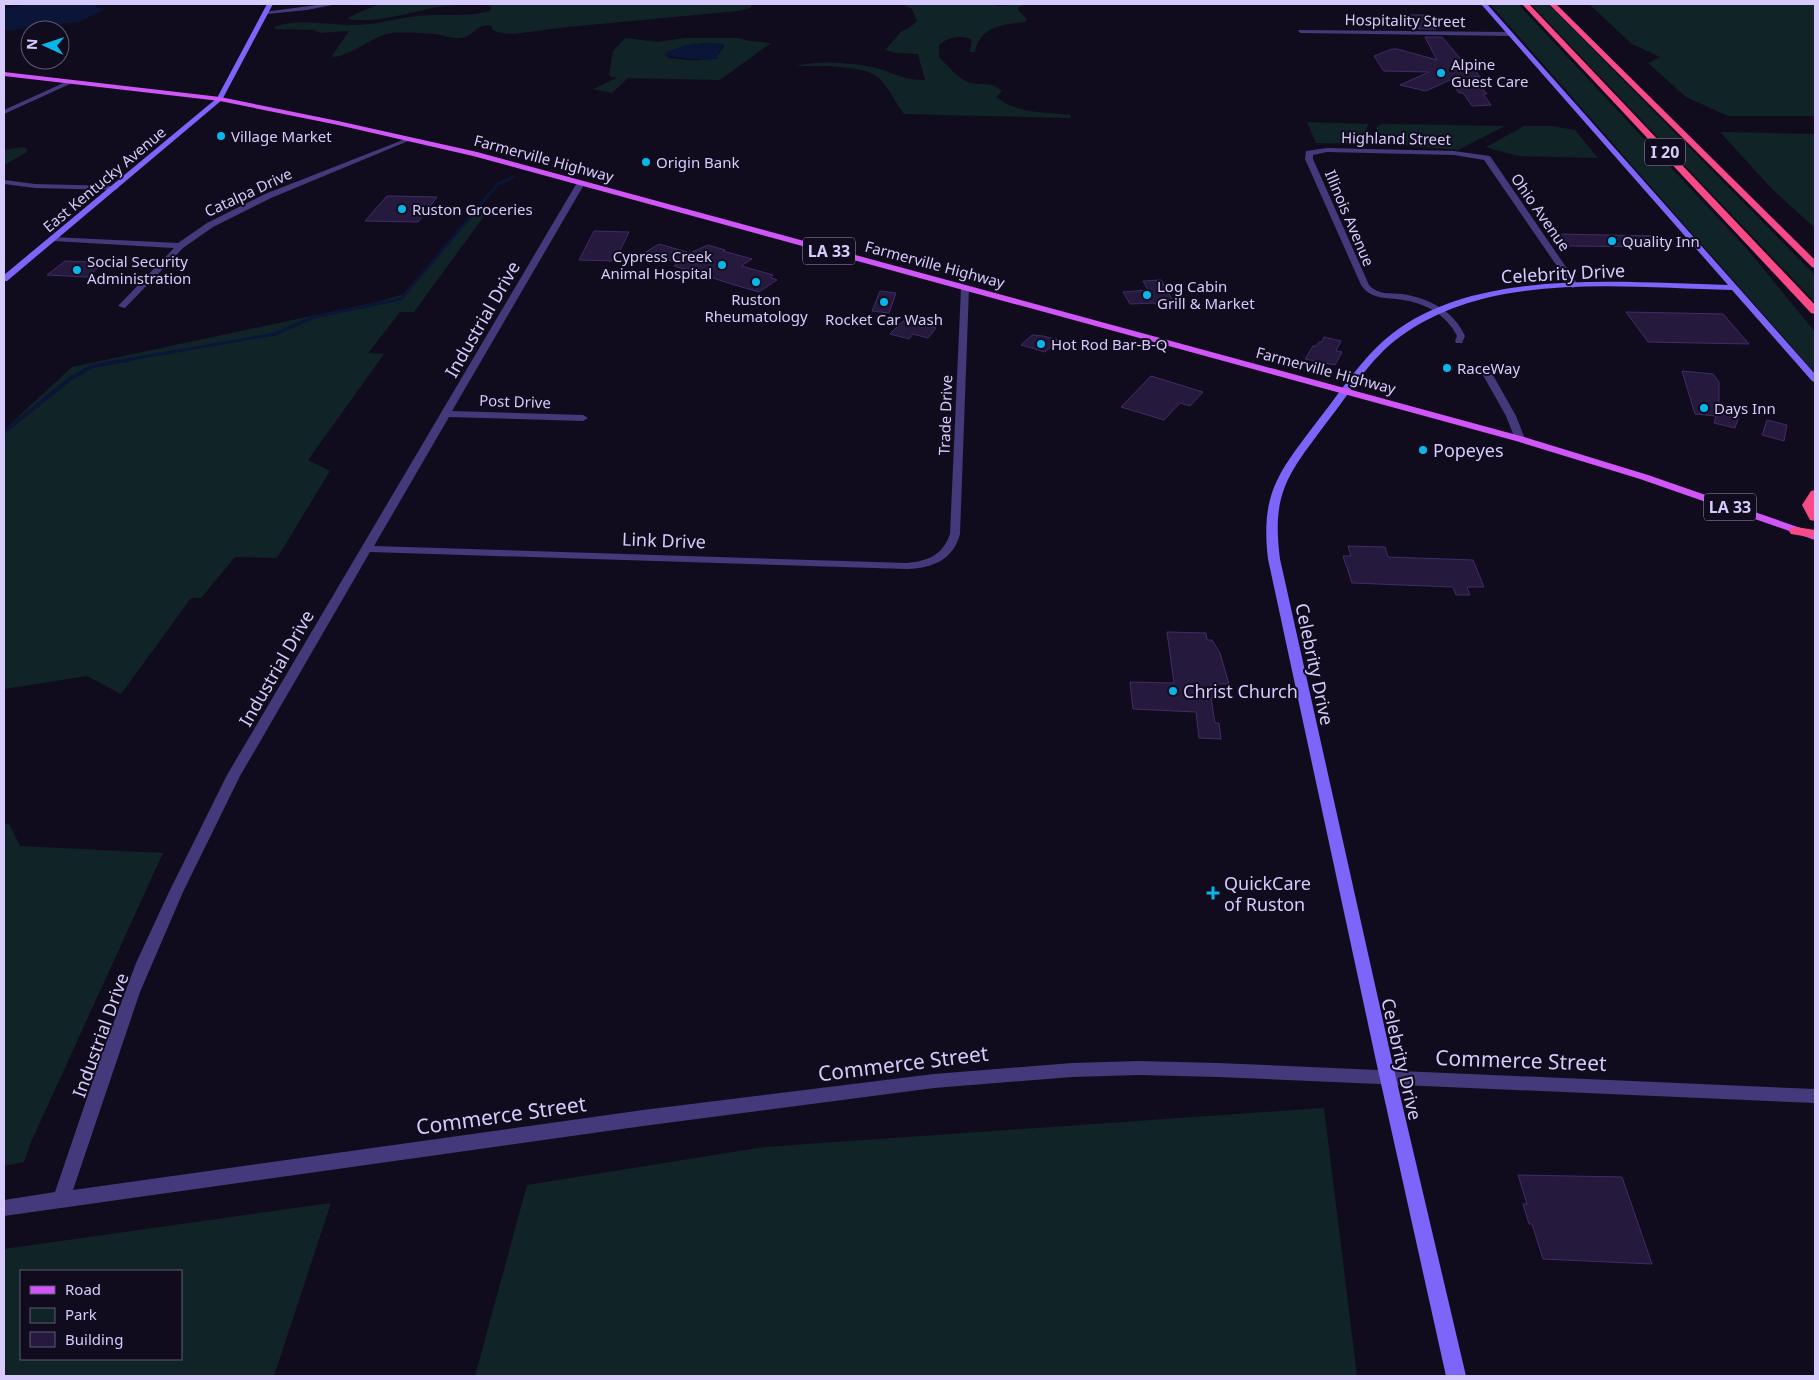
<svg xmlns="http://www.w3.org/2000/svg" width="1819" height="1380" font-family="'Noto Sans',sans-serif">
<style>
.green{fill:#102427;fill-rule:evenodd}
.water{fill:#0a1538}
.lines{fill:none;stroke-linecap:round;stroke-linejoin:round}
.stream-far1{stroke:#0a1538;stroke-width:3}
.stream{stroke:#0a1538;stroke-width:4}
.building{fill:#25193d;stroke:#402c68}
.street{fill:#44397a;fill-rule:evenodd}
.secondary{fill:#7d65f9;fill-rule:evenodd}
.primary{fill:#d156f8;fill-rule:evenodd}
.highway{fill:#f84a86;fill-rule:evenodd}
.poi-dot{fill:#09b6ea;stroke:#110c1d;stroke-width:2}
.labels{text-anchor:middle;dominant-baseline:central;stroke-width:4;stroke-linejoin:round;paint-order:stroke}
.far-street-label{font-size:15px;fill:#d7cafd;stroke:#110c1d}
.far-poi-label{font-size:15px;fill:#d7cafd;stroke:#110c1d;text-anchor:start}
.shield{fill:#110c1d;stroke:#9c91ba;stroke-width:1}
.shield-label{font-size:16px;font-weight:bold;fill:#d7cafd}
.street-label{font-size:18px;fill:#d7cafd;stroke:#110c1d}
.poi-label{font-size:18px;fill:#d7cafd;stroke:#110c1d;text-anchor:start}
.near-street-label{font-size:21px;fill:#d7cafd;stroke:#110c1d}
</style>
<rect width="100%" height="100%" fill="#110c1d"/>
<path class="green" d="M380,4H511L515,5L753,4L750,8L738,11L567,27L521,33L508,34L497,32L492,29V26C475,23 475,36 461,38C452,39 444,35 435,34C421,33 406,32 392,33C372,36 356,53 335,57L332,56L349,31L320,33L315,30L276,29L274,27C294,18 332,25 354,25C376,25 397,18 418,16C442,13 467,18 490,11L491,6C474,3 445,5 428,9C399,15 378,23 347,19L355,14Z
M902,4H995L997,6L1028,4L1018,7V10L1027,19L1025,22C1003,24 979,27 975,52H970L972,40L971,39C959,35 948,37 939,45V57C947,65 955,75 965,81C977,87 991,80 1002,91L996,97C1020,115 1042,111 1070,115L1071,118L904,114C896,103 889,88 879,78C864,64 815,66 795,66C821,60 850,62 876,68C897,74 902,80 925,80L918,54L897,53L885,50L902,31L909,28L917,21L912,9Z
M1490,4H1518L1747,249L1815,332V373Z
M1531,4H1548L1815,275V302Z
M1589,4H1815V116H1728L1686,97L1648,63L1660,57L1632,44Z
M625,38L658,42L684,38H739L749,41L771,43L720,80L628,78L612,93L593,89L617,78L609,76L613,51ZM705,43L724,45C717,67 686,59 668,58L666,53L683,46Z
M1307,122L1369,124L1366,128L1374,144L1316,143Z
M1381,124L1505,126L1458,150L1387,144L1376,128Z
M1524,126H1552L1575,130L1598,158L1518,156L1486,147Z
M1720,132L1815,134V228L1772,189Z
M23,147L27,149V152L4,165V150Z
M479,205L484,216L414,312H400L368,353L384,354L308,460L330,471L277,558L235,557L201,598H191L121,694L87,676L4,689V430L72,367L377,302L404,294Z
M4,824H9L20,846L163,853L31,1142L24,1162L4,1166Z
M1324,1108L1357,1376H475L527,1185L764,1147Z
M331,1203L274,1376H4V1249ZM21,1271H181V1359H21Z"/>
<path class="water" d="M29,4H96L95,7L105,9L79,22L4,31V9Z
M705,43L724,44L717,55L718,59L703,60L665,56L666,53L683,46Z"/>
<g class="lines">
<path class="stream-far1" d="M126,360L275,334L314,317L401,299L498,184L514,177"/>
<path class="stream" d="M4,432L71,378L93,366L133,359"/>
</g>
<path class="building" d="M1409,15H1426L1436,29H1419Z
M1425,37H1442L1465,64H1471L1480,77L1474,76L1475,79L1487,94H1483L1491,105L1472,106L1463,93H1459L1450,80L1426,91L1400,85L1429,72L1384,71L1374,56L1392,49H1397L1437,60Z
M387,196L437,197L418,222L365,221Z
M594,231L629,232L615,261L579,260Z
M1558,234L1657,236L1667,247L1566,246Z
M659,244L690,253L708,245L725,250L723,251L752,259L741,266L773,275L770,277L777,280L759,292L735,285L674,266L679,263L644,253Z
M65,261L92,262L104,263L87,277L47,275Z
M1161,280L1176,306L1158,307L1155,303L1130,304L1123,292L1148,290L1143,281Z
M880,291L896,293L889,313L872,311Z
M1626,312L1723,314L1749,344L1648,342Z
M903,321L913,322L936,328L928,338L913,334L909,339L890,334Z
M1032,335L1043,336L1059,340L1045,352L1021,345Z
M1324,337L1341,341L1336,351L1342,352L1335,365L1305,359L1313,346H1316L1319,342H1322Z
M1682,371L1713,374L1719,382V411L1739,416L1735,428L1714,423L1716,416L1695,414Z
M1151,376L1203,392L1190,406L1180,403L1164,420L1121,407Z
M1767,420L1787,425L1784,441L1762,435Z
M1348,546L1385,547L1388,557L1473,560L1484,587H1467L1470,595H1456L1453,587L1352,583L1343,556H1351Z
M1167,632L1206,633L1207,640H1212L1220,653L1229,684H1213L1216,698H1211L1215,723H1219L1221,739L1199,738L1196,712L1133,709L1130,682L1174,683Z
M1518,1175L1622,1177L1652,1264L1543,1259L1532,1224H1529L1523,1204H1527Z"/>
<g class="lines">
<path class="street" d="M324,4H337L307,10L267,14L264,12Z
M1298,30L1511,32L1514,34L1511,36L1300,33Z
M70,80L72,81V83L4,114V110Z
M408,138L413,139L271,198L213,227L183,248L125,308L118,306L174,248L53,241L49,239L53,237L178,243L207,223L265,194Z
M1327,148L1454,151L1490,156L1579,286L1572,288L1484,160L1454,155L1327,152L1313,155V159L1369,285C1378,295 1390,293 1402,294C1429,298 1454,311 1465,336L1462,343H1456L1455,341L1457,336C1447,315 1425,303 1403,300C1386,297 1371,300 1361,285L1305,159L1306,151Z
M4,180L35,184L115,186L119,188L115,190L35,188L4,184Z
M578,181L585,183L452,411L583,415L588,418L583,421L449,417L374,546L907,563C928,561 943,555 950,534L961,288L965,285L969,288L960,534C953,560 933,568 907,569L370,552L240,776L183,892L140,992L73,1190L643,1110L934,1074L1072,1063L1139,1061L1218,1063L1815,1089V1103L1218,1077L1139,1075L1072,1077L934,1088L643,1126L4,1216V1200L55,1192L103,1051L136,963L169,892L227,775Z
M1484,365L1489,368L1516,416L1525,439L1524,441L1520,442L1515,439L1506,416L1479,368Z"/>
<path class="secondary" d="M267,4H273L222,100L7,281H4V275L217,98Z
M1481,4H1487L1815,374V382L1812,381L1732,290C1626,288 1492,270 1401,336C1370,358 1350,393 1327,422C1289,473 1271,492 1280,559L1392,1061L1466,1376H1446L1376,1061L1268,559C1260,491 1280,471 1319,419C1342,390 1363,356 1393,333C1479,267 1625,283 1728,285Z"/>
<path class="primary" d="M4,72L220,97L338,121L477,152L1524,437L1648,475L1815,533V540L1640,479L1516,441L473,156L338,125L220,101L4,76Z"/>
<path class="highway" d="M1522,4H1529L1815,305V314L1811,313Z
M1549,4H1556L1815,260V268L1812,267Z
M1815,490V521L1810,520L1802,505L1811,491Z
M1796,527L1815,530V538L1791,534L1789,531L1791,528Z"/>
</g>
<g class="poi-dot">
<circle cx="1441" cy="73" r="5"/>
<circle cx="221" cy="136" r="5"/>
<circle cx="646" cy="162" r="5"/>
<circle cx="402" cy="209" r="5"/>
<circle cx="1612" cy="241" r="5"/>
<circle cx="722" cy="265" r="5"/>
<circle cx="77" cy="270" r="5"/>
<circle cx="756" cy="282" r="5"/>
<circle cx="1147" cy="295" r="5"/>
<circle cx="884" cy="302" r="5"/>
<circle cx="1041" cy="344" r="5"/>
<circle cx="1447" cy="368" r="5"/>
<circle cx="1704" cy="408" r="5"/>
<circle cx="1423" cy="450" r="5"/>
<circle cx="1173" cy="691" r="5"/>
<path d="M1210.5 885.5h5v5h5v5h-5v5h-5v-5h-5v-5h5z"/>
</g>
<g class="labels">
<g class="far-street-label">
<text transform="translate(1405 20) rotate(1)">Hospitality Street</text>
<text transform="translate(1396 138) rotate(1)">Highland Street</text>
<text transform="translate(544 158) rotate(15)">Farmerville Highway</text>
<text transform="translate(104 179) rotate(-40)">East Kentucky Avenue</text>
<text transform="translate(248 192) rotate(-25)">Catalpa Drive</text>
<text transform="translate(1541 212) rotate(55)">Ohio Avenue</text>
<text transform="translate(1350 218) rotate(67)">Illinois Avenue</text>
<text transform="translate(935 264) rotate(15)">Farmerville Highway</text>
<text transform="translate(1326 370) rotate(15)">Farmerville Highway</text>
<text transform="translate(515 401) rotate(2)">Post Drive</text>
<text transform="translate(945 415) rotate(-88)">Trade Drive</text>
</g>
<g class="far-poi-label">
<text x="1451" y="64">Alpine<tspan x="1451" dy="17">Guest Care</tspan></text>
<text x="231" y="136">Village Market</text>
<text x="656" y="162">Origin Bank</text>
<text x="412" y="209">Ruston Groceries</text>
<text x="1622" y="241">Quality Inn</text>
<text x="712" y="256" text-anchor="end">Cypress Creek<tspan x="712" dy="17">Animal Hospital</tspan></text>
<text x="87" y="261">Social Security<tspan x="87" dy="17">Administration</tspan></text>
<text x="1157" y="286">Log Cabin<tspan x="1157" dy="17">Grill &amp; Market</tspan></text>
<text x="756" y="299" text-anchor="middle">Ruston<tspan x="756" dy="17">Rheumatology</tspan></text>
<text x="884" y="319" text-anchor="middle">Rocket Car Wash</text>
<text x="1051" y="344">Hot Rod Bar-B-Q</text>
<text x="1457" y="368">RaceWay</text>
<text x="1714" y="408">Days Inn</text>
</g>
<g class="shield">
<rect x="1645" y="138.5" width="40" height="27" rx="4"/>
<rect x="803" y="237.5" width="52" height="27" rx="4"/>
<rect x="1704" y="493.5" width="52" height="27" rx="4"/>
</g>
<g class="shield-label">
<text x="1665" y="152">I 20</text>
<text x="829" y="251">LA 33</text>
<text x="1730" y="507">LA 33</text>
</g>
<g class="street-label">
<text transform="translate(1563 273) rotate(-3)">Celebrity Drive</text>
<text transform="translate(482 319) rotate(-60)">Industrial Drive</text>
<text transform="translate(664 540) rotate(2)">Link Drive</text>
<text transform="translate(1315 664) rotate(78)">Celebrity Drive</text>
<text transform="translate(276 668) rotate(-60)">Industrial Drive</text>
<text transform="translate(100 1035) rotate(-70)">Industrial Drive</text>
<text transform="translate(1402 1059) rotate(77)">Celebrity Drive</text>
</g>
<g class="poi-label">
<text x="1433" y="450">Popeyes</text>
<text x="1183" y="691">Christ Church</text>
<text x="1224" y="883">QuickCare<tspan x="1224" dy="21">of Ruston</tspan></text>
</g>
<g class="near-street-label">
<text transform="translate(1521 1060) rotate(2)">Commerce Street</text>
<text transform="translate(903 1063) rotate(-7)">Commerce Street</text>
<text transform="translate(501 1115) rotate(-8)">Commerce Street</text>
</g>
</g>
<rect width="1819" height="1380" fill="none" stroke="#d7cafd" stroke-width="10"/>
<rect x="20" y="1270" width="162" height="90" fill="#110c1d" stroke="#605877"/>
<rect x="30" y="1286" width="25" height="8" fill="#d156f8" stroke="#605877"/>
<text x="65" y="1295" font-size="15" fill="#d7cafd">Road</text>
<rect x="30" y="1308" width="25" height="15" fill="#102427" stroke="#605877"/>
<text x="65" y="1320" font-size="15" fill="#d7cafd">Park</text>
<rect x="30" y="1332" width="25" height="15" fill="#25193d" stroke="#605877"/>
<text x="65" y="1345" font-size="15" fill="#d7cafd">Building</text>
<g transform="translate(45 45) rotate(273)"><circle r="24" fill="#110c1d" stroke="#605877"/>
<path d="M0-4L9 19L0 12L-9 19Z" fill="#09b6ea"/>
<text y="-8" font-size="14" font-weight="bold" text-anchor="middle" fill="#d7cafd">N</text>
</g>
</svg>
